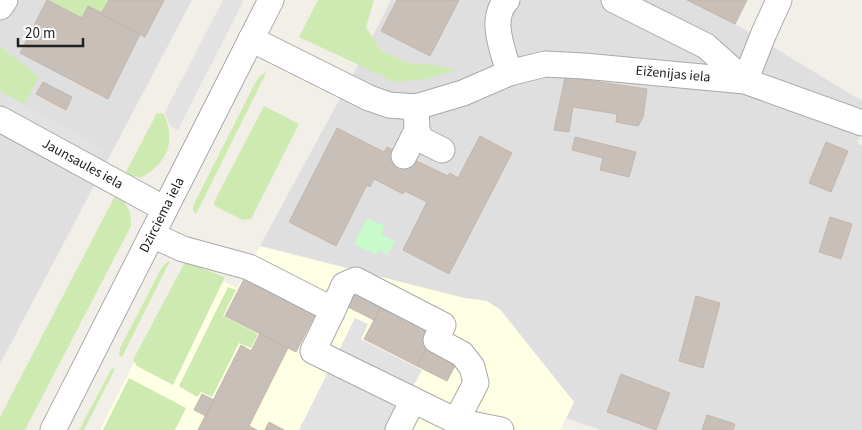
<svg xmlns="http://www.w3.org/2000/svg" width="862" height="430" font-family="'Source Sans 3',sans-serif">
<style>
.residential{fill:#e0dfdf}
.education{fill:#ffffe5}
.grass{fill:#cdebb0}
.park{fill:#c8facc}
.parking{fill:#e2e2e2}
.building{fill:#c7bfb8;stroke:#c4b6ab}
.lines{fill:none;stroke-linecap:round;stroke-linejoin:round}
.minor-casing{stroke:#a9a9a9;stroke-width:27}
.minor{stroke:#fff;stroke-width:25}
.labels{text-anchor:middle;dominant-baseline:central;stroke-width:5;stroke-linejoin:round;paint-order:stroke}
.street-label{font-size:14px;fill:#222;stroke:#fff}
</style>
<rect width="100%" height="100%" fill="#f2efe9"/>
<path class="residential" d="M0,0H192L0,364Z
M391,0H687L735,24L862,101V132L857,143L862,145V430H600L566,418L574,402L501,310L487,301L464,298L260,246L357,67Z"/>
<path class="education" d="M260,246L464,298L487,301L500,310L574,402L560,430H100L184,264L237,288Z"/>
<path class="grass" d="M48,0H109L102,13L89,6L82,18Z
M318,0H374L366,27L381,51L408,63L435,65L456,70L425,79L395,82L299,37Z
M0,46L39,77L24,105L0,91Z
M267,71L196,214L193,211V206L254,85L259,77Z
M264,106L299,124L251,219L243,220L215,206L214,202Z
M157,113L164,114C176,143 168,162 141,178L129,175L126,172Z
M116,194C128,206 131,209 131,226L25,430H0V417Z
M170,261L122,357L119,355L120,348L162,267L166,263Z
M185,262L225,277L173,385L137,366L133,360Z
M228,287L236,290L223,316L258,334L251,348L239,343L212,397L201,392L197,397L179,386Z
M112,368L115,369L84,430H79Z
M129,378L186,408L175,430H103Z"/>
<path class="park" d="M367,218L385,226L381,234L395,241L388,255L378,250L376,255L354,244Z"/>
<path class="parking" d="M223,0H244L178,130L170,126L165,112Z
M9,96L105,150L99,162L0,109V106L5,104Z
M355,318L368,324L361,339L422,370L405,402L410,430H299Z"/>
<path class="building" d="M47,0L82,18L88,6L102,13L101,14L140,34L108,99L20,53Z
M109,0H164L145,37L101,14Z
M397,0H459L430,56L381,31Z
M687,0H747L735,24Z
M565,77L647,89L643,117L638,126L616,122L617,114L573,107L569,132L554,130Z
M43,82L72,97L66,110L36,94Z
M337,128L384,152L387,147L448,176L450,173L458,178L480,136L512,153L449,274L403,250L427,202L405,191L403,194L374,179L370,187L367,185L336,246L289,222Z
M575,137L636,152L629,177L600,170L603,158L572,150Z
M826,142L848,151L831,192L809,183Z
M830,217L852,224L841,259L819,252Z
M244,279L315,315L296,352L225,316Z
M351,287L383,303L374,320L342,304Z
M696,296L720,303L703,368L679,361Z
M383,303L436,330L417,366L364,339Z
M260,333L288,348L249,426L257,430H198L241,345L251,351Z
M427,347L457,362L447,381L417,366Z
M621,374L670,393L656,430L607,412Z
M202,394L214,400L206,416L194,410Z
M707,415L735,424L733,430H702Z
M269,422L282,429L284,430H265Z"/>
<g class="lines">
<g class="minor-casing">
<g id="minor">
<path d="M507,0C488,19 504,52 509,73"/>
<path d="M614,0L706,46L745,81"/>
<path d="M0,7L5,0"/>
<path id="s1" d="M251,39L369,98L389,105L416,107L463,93L509,73L545,64L584,66L745,81L862,123"/>
<path d="M745,81L764,33L779,0"/>
<path id="s2" d="M0,119L165,209"/>
<path d="M417,130L420,139L442,150"/>
<path d="M404,156L417,130L416,107"/>
<path d="M152,235L183,249L249,267L333,310L313,351L456,421L476,383L472,367L462,354L436,340L443,325L356,280L344,285L333,310"/>
<path d="M456,421L501,430"/>
<path id="s3" d="M53,430L271,0"/>
<path d="M398,430L413,400"/>
</g>
</g>
<use href="#minor" class="minor"/>
</g>
<g class="labels">
<g class="street-label">
<text stroke="none"><textPath href="#s1" startOffset="445">Eiženijas iela</textPath></text>
<text stroke="none"><textPath href="#s2" startOffset="94">Jaunsaules iela</textPath></text>
<text stroke="none"><textPath href="#s3" startOffset="241">Dzirciema iela</textPath></text>
</g>
</g>
<path d="M18 38v8h65v-8" fill="none" stroke="#222222" stroke-width="2.5"/>
<text x="25" y="38" font-size="15" fill="#222222" stroke="#ffffff" stroke-width="4" paint-order="stroke">20 m</text>
</svg>
